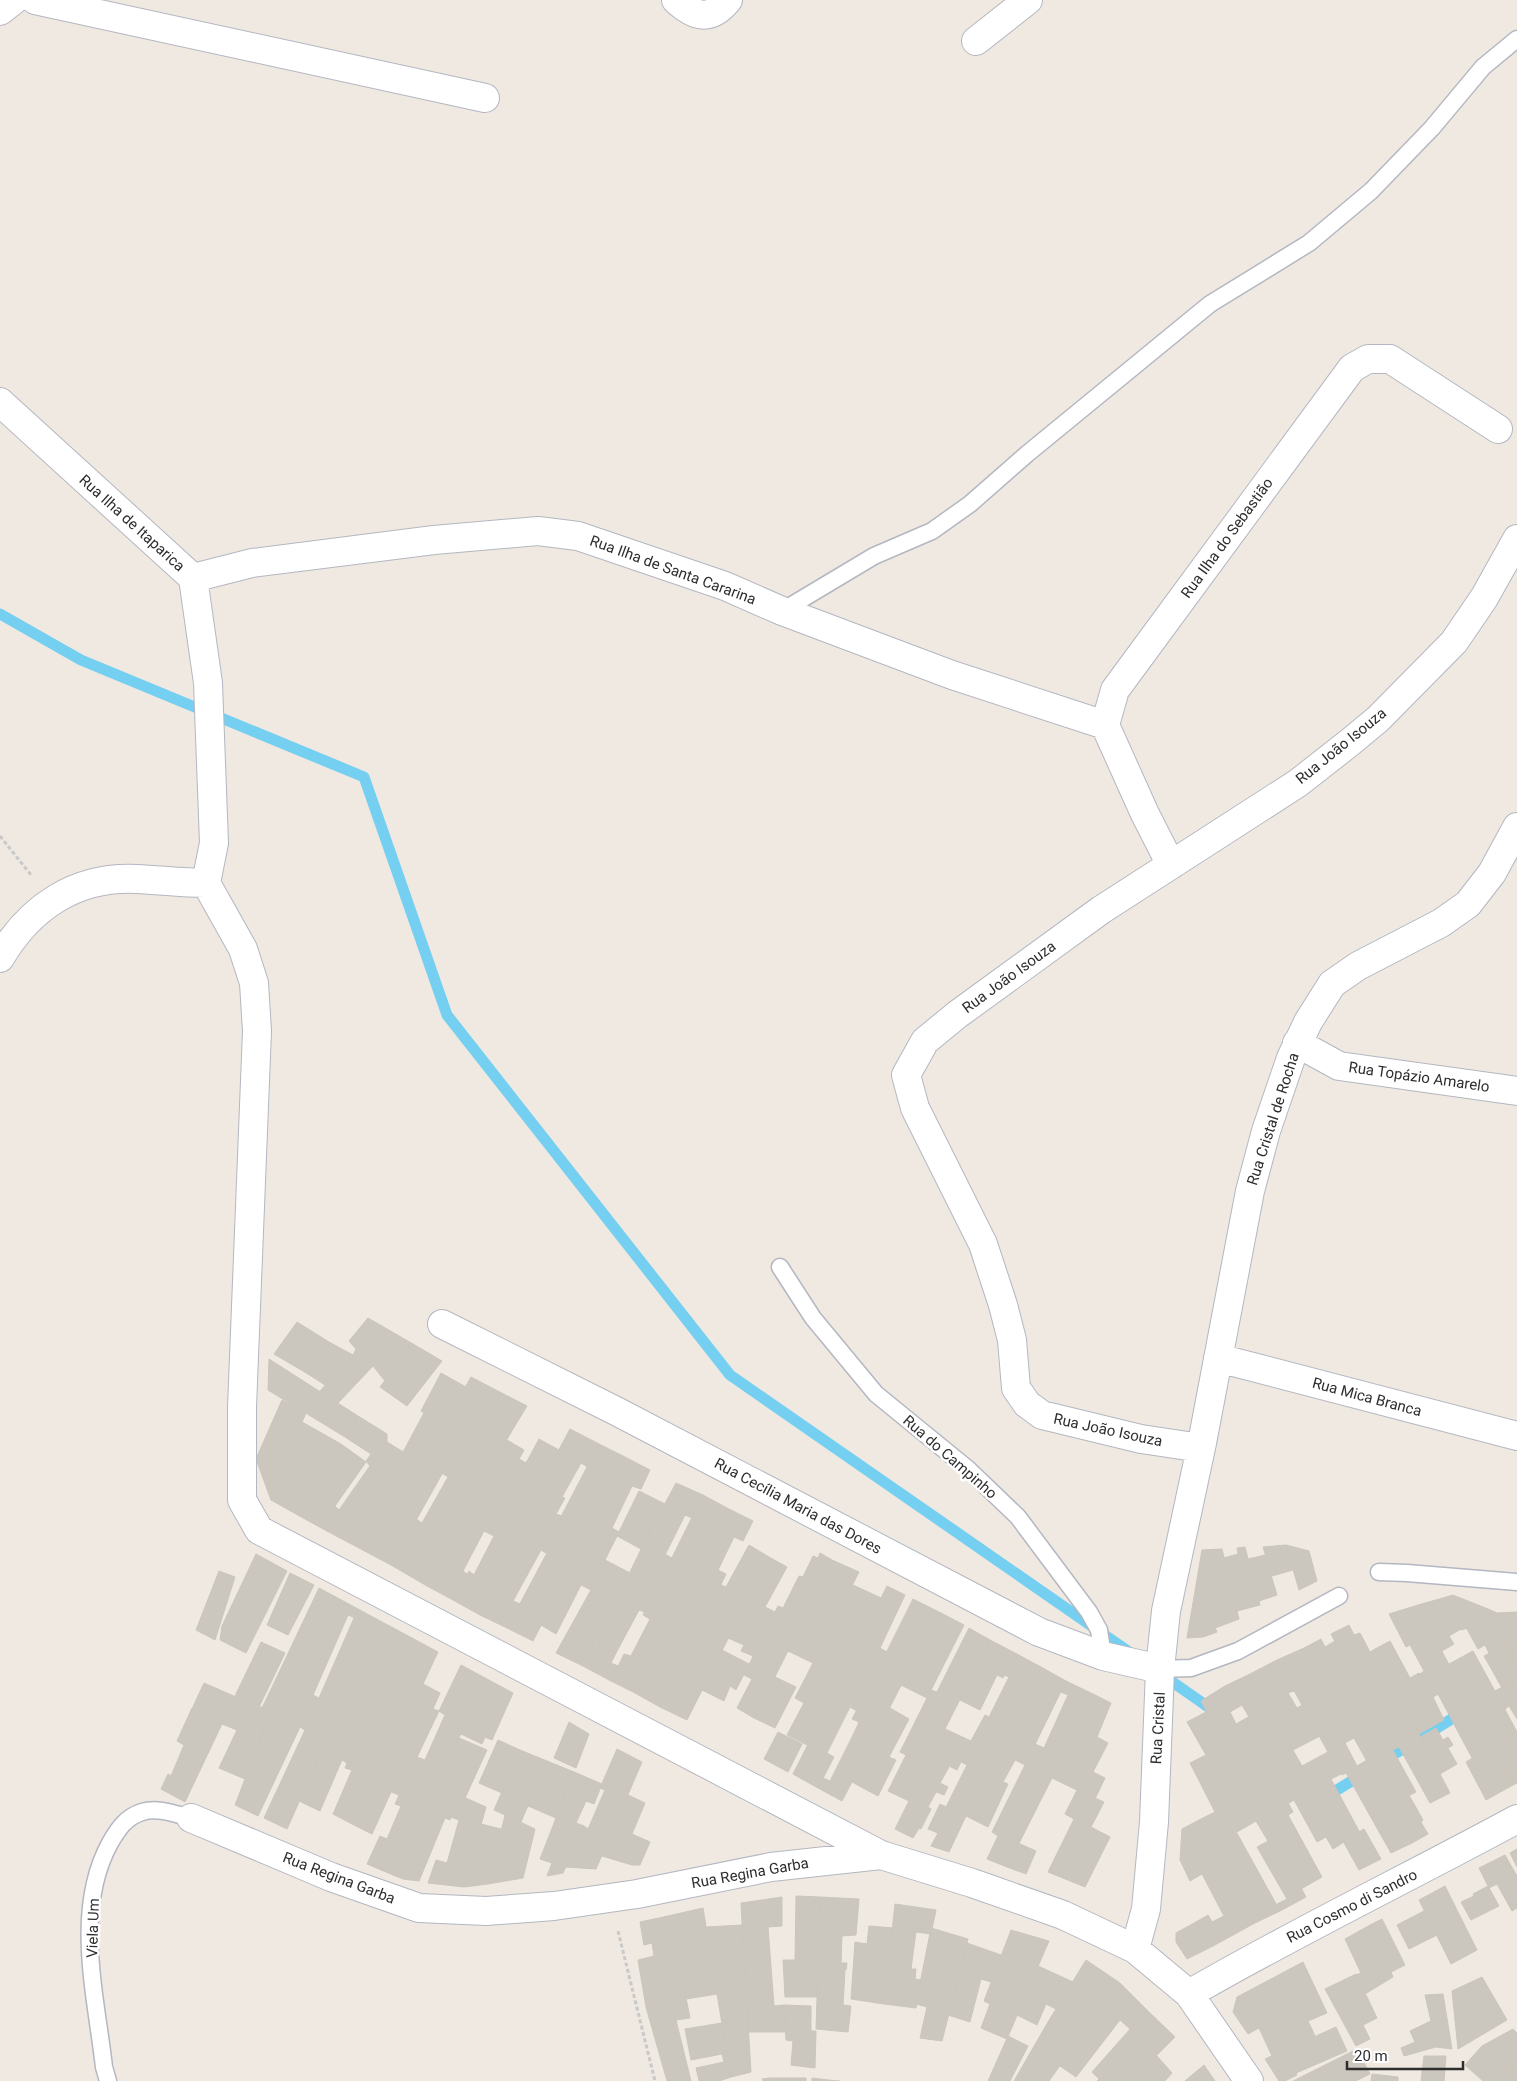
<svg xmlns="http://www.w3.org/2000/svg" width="1517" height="2081" font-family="Roboto,sans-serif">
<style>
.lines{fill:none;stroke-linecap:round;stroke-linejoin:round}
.stream{stroke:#75cff0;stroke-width:11}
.building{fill:#cbc7bf;stroke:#cbc5ba}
.lane-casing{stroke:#b4b7c1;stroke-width:19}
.street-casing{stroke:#b4b7c1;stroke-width:30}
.path{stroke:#c9c9c9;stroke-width:3;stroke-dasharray:4 2.5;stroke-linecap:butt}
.lane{stroke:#fff;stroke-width:16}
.street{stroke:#fff;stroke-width:28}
.labels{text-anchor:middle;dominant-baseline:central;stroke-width:5;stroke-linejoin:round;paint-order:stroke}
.street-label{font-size:15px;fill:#2e2e2e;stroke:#fff}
</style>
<rect width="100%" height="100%" fill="#efe9e1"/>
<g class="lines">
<path class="stream" d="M0,614L81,660L364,777L447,1015L730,1375L1132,1654
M1161,1674L1214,1711
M1383,1761L1463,1712
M1326,1788L1332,1793L1363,1774"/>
</g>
<path class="building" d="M368,1318L413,1344L385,1381L373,1366L338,1403L319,1392L353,1355L356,1349L349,1341Z
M297,1322L329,1342L308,1374L274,1354Z
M329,1342L353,1355L325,1385L308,1374Z
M413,1344L442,1361L407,1406L380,1387Z
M269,1359L358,1416L345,1437L268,1390Z
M441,1373L466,1387L423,1463L403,1452L424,1413L421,1411Z
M471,1377L494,1389L484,1406L516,1424L476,1492L423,1463Z
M494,1389L527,1406L516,1424L484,1406Z
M282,1400L306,1413L302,1422L341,1444L296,1514L271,1500L256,1459Z
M358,1416L387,1434V1442L370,1466L366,1461L371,1454L345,1437Z
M570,1429L599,1444L588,1467L581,1463L562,1497L565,1498L556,1514L562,1516L552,1534L523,1517Z
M539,1439L559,1450L523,1517L476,1492L507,1440L524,1450L519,1459L526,1463Z
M387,1442L418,1461L402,1489L367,1470Z
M341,1444L366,1462L335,1506L339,1510L325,1530L296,1514Z
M599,1444L623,1456L579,1547L552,1534Z
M623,1456L650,1470L641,1489L632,1486L612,1528L619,1532L605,1560L579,1547Z
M418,1461L442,1474L391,1565L325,1530L367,1470L402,1489Z
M448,1477L479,1494L427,1586L391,1565L416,1519L422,1523Z
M676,1483L703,1495L692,1518L685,1515L665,1555L644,1543Z
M639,1491L665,1504L641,1549L617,1536Z
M479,1494L505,1508L490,1534L484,1531L463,1571L467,1574L453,1600L427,1586Z
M703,1495L727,1508L683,1599L658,1586Z
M505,1508L529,1521L480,1615L453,1600L469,1571L474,1575L494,1536L490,1534Z
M727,1508L753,1521L743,1541L734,1537L718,1570L726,1574L708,1612L683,1599Z
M529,1521L556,1536L546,1553L541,1550L513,1601L520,1604L507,1628L480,1615Z
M556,1536L581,1548L533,1641L507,1628Z
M644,1543L672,1558L658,1586L630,1572Z
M749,1545L769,1557L735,1625L708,1612L721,1585L726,1587Z
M1286,1545L1293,1570L1272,1576L1263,1547Z
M1286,1545L1309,1551L1317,1581L1299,1590Z
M1245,1547L1260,1605L1237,1611L1224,1558L1238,1554L1237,1548Z
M581,1548L607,1561L591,1590L566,1577Z
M1222,1549L1239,1619L1215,1628L1217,1632L1203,1637L1187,1638L1202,1550Z
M820,1553L832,1560L788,1651L762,1638L778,1606L783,1608L799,1576L803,1577L813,1556L818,1558Z
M256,1554L287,1571L246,1653L220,1640L222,1626Z
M1265,1555L1277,1595L1259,1601L1248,1559Z
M769,1557L787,1567L765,1607L775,1612L762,1638L735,1625Z
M832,1560L859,1572L813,1663L788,1651Z
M607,1561L634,1575L583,1666L556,1653Z
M219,1571L235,1577L215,1640L196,1630Z
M290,1573L314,1585L288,1635L267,1625Z
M634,1575L658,1586L645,1612L639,1610L616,1653L597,1643Z
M566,1577L581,1585L556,1634L541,1625Z
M853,1585L881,1598L842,1677L813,1663Z
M658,1586L683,1599L635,1693L611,1681L624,1654L631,1656L650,1619L643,1615Z
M887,1586L905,1595L880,1648L887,1652L868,1689L842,1677Z
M319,1588L334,1596L292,1689L275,1681Z
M1453,1595L1488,1609L1494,1621L1461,1630L1443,1598Z
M334,1596L358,1609L355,1618L348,1615L313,1695L319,1698L313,1714L287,1701Z
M1443,1598L1461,1629L1449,1636L1454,1644L1442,1651L1418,1605Z
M683,1599L708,1612L660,1707L635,1693Z
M913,1599L939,1612L893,1701L868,1689Z
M1418,1605L1432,1633L1406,1647L1389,1614Z
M358,1609L384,1623L335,1742L305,1730Z
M1488,1609L1497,1613L1517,1612V1665Z
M708,1612L735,1625L687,1720L660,1707Z
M939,1612L964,1625L927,1698L901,1685Z
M1494,1621L1506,1644L1489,1653L1485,1645L1478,1649L1467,1629Z
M384,1623L412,1638L359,1753L335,1742Z
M735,1625L762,1638L753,1656L741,1651L744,1645L728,1638Z
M1349,1625L1354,1635L1360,1633L1370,1652L1375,1649L1407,1711L1379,1725L1331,1634Z
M969,1628L990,1640L946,1727L919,1714L931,1690L937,1692Z
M1432,1633L1459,1683L1433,1697L1420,1674L1424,1671L1410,1645Z
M412,1638L438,1652L423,1684L440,1693L433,1709L439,1711L409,1774L359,1753Z
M762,1638L788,1651L754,1718L737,1708L752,1679L744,1675Z
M1321,1639L1325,1647L1335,1641L1379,1725L1354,1738L1304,1648Z
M990,1640L1015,1653L1003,1678L997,1675L980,1710L960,1700Z
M1390,1641L1410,1678L1419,1673L1433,1697L1407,1711L1375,1649Z
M261,1642L285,1653L259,1707L235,1696Z
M597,1643L616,1653L611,1663L618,1666L611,1681L583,1666Z
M1506,1644L1517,1665V1679L1502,1688L1484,1656Z
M1304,1648L1354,1738L1328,1752L1277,1660Z
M722,1650L749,1664L736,1690L730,1686L724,1701L702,1690Z
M1473,1651L1501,1702L1476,1715L1449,1664Z
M1015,1653L1041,1667L999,1752L972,1739L985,1715L989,1717L1009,1677L1004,1675Z
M1277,1660L1294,1691L1288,1693L1297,1708L1302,1705L1320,1736L1293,1750L1250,1674Z
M813,1663L842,1677L807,1745L787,1735L804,1703L795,1698Z
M461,1665L487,1679L436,1786L409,1774L417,1757L425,1760L445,1715L439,1711Z
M1041,1667L1066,1681L1025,1765L999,1752Z
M1250,1674L1268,1706L1249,1717L1242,1705L1237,1708L1225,1686Z
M775,1677L796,1687L775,1728L754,1718Z
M842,1677L868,1689L857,1711L850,1707L827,1753L834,1757L818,1788L793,1774Z
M487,1679L513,1693L492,1740L485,1737L482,1744L461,1734Z
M1517,1679V1719L1509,1706L1505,1709L1495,1691Z
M275,1681L292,1689L280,1716L262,1708Z
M1066,1681L1093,1694L1052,1778L1025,1765L1035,1744L1044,1748L1068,1695L1061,1692Z
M204,1683L236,1697L222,1724L192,1709Z
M1459,1683L1493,1746L1472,1758L1438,1694Z
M1225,1686L1237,1708L1230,1712L1236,1724L1243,1720L1276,1780L1249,1793L1201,1701Z
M868,1689L893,1701L874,1740L855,1731L859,1722L852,1719Z
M1093,1694L1111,1703L1097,1737L1108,1743L1093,1772L1105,1778L1095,1799L1052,1778Z
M236,1697L271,1711L245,1779L219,1768L237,1730L222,1724Z
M1433,1697L1444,1720L1419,1734L1407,1711Z
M287,1701L313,1714L305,1730L300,1727L258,1816L235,1805L271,1711L280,1716Z
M1501,1702L1517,1732L1492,1745L1476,1715Z
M1268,1706L1302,1766L1276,1780L1243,1720Z
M192,1708L222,1724L185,1802L161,1789L168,1774L171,1776L184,1745L177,1741Z
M890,1708L909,1719L889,1757L896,1760L878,1796L852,1782Z
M1407,1711L1450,1793L1430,1803L1399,1747L1393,1750L1379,1725Z
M1206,1712L1249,1793L1215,1812L1190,1763L1206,1755L1187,1722Z
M919,1714L946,1727L927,1765L900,1752Z
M569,1722L589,1734L576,1768L554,1758Z
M1379,1725L1416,1792L1391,1805L1354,1738Z
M1436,1728L1443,1740L1448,1737L1453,1745L1448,1748L1457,1764L1440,1774L1420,1737Z
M945,1729L971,1741L957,1770L931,1757Z
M305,1730L327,1739L287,1829L264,1818Z
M855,1731L874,1740L842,1801L818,1788L823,1778L830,1781Z
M778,1732L802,1744L788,1772L764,1759Z
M1517,1732V1783L1513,1785L1492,1745Z
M459,1738L487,1750L465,1798L436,1786Z
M327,1739L352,1750L347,1763L342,1760L320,1811L299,1801Z
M972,1739L999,1752L966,1816L946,1807L967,1765L961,1762Z
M498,1740L520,1750L502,1793L479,1783Z
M1345,1743L1357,1766L1367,1760L1412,1843L1391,1853L1346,1773L1342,1775L1328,1752Z
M1493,1746L1513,1785L1486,1800L1466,1762Z
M617,1749L642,1762L596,1869L566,1867L584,1826L588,1829L605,1790L600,1788Z
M352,1750L381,1763L352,1824L333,1814L352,1770L345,1768Z
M520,1750L547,1761L521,1822L494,1810Z
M999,1752L1015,1760L1003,1782L1008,1784L988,1827L966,1816Z
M1328,1752L1341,1774L1331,1779L1359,1831L1343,1841L1302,1766Z
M906,1755L927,1765L909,1801L888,1791Z
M931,1757L949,1767L940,1783L948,1787L944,1795L936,1792L928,1807L931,1809L921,1829L919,1828L913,1838L895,1829Z
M547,1761L574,1772L556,1818L528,1806Z
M381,1763L409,1774L399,1795L391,1792L372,1834L352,1824Z
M1025,1765L1052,1778L1007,1867L987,1859L998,1836L992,1832Z
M1302,1766L1344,1842L1333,1849L1326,1837L1317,1842L1294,1800L1289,1803L1276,1780Z
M574,1772L602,1784L594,1804L586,1801L576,1823L584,1826L563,1873L547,1876L552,1863L540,1859Z
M409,1774L436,1786L393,1875L367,1864L380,1836L387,1839L401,1806L395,1804Z
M1276,1780L1293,1812L1288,1815L1322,1877L1301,1889L1249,1793Z
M436,1786L459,1795L450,1820L445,1818L419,1881L403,1879L393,1875Z
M1077,1790L1104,1802L1091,1827L1110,1837L1085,1887L1048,1872L1074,1819L1065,1814Z
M1249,1793L1256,1805L1274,1838L1268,1841L1256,1821L1237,1832L1223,1808Z
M459,1795L486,1807L464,1887L428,1883L436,1860L447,1863L459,1820L451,1817Z
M628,1795L645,1803L632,1834L650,1842L640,1865H632L602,1856Z
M1409,1795L1423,1820L1421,1822L1428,1834L1412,1843L1391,1805Z
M940,1804L966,1816L949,1852L931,1846L938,1833L928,1829Z
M1223,1808L1280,1911L1253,1924L1199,1820Z
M505,1815L535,1829L523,1878L488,1884Z
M1199,1820L1253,1924L1213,1946L1196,1922L1208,1915L1212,1922L1224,1916L1202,1874L1190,1881L1180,1860L1182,1829Z
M481,1824L501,1829L488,1884L464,1887Z
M1364,1829L1381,1859L1359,1870L1343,1841Z
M1274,1838L1306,1897L1280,1911L1277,1904L1287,1899L1257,1847Z
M1018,1843L1036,1851L1026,1874L1007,1867Z
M1517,1849V1867L1510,1853Z
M1505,1855L1517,1876V1908L1512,1911L1497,1884L1489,1888L1479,1868Z
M1445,1886L1477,1950L1451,1964L1419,1900Z
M1488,1886L1499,1906L1471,1920L1461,1902L1474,1896L1473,1894Z
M796,1896L820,1897L817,1997H785L783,1960H795Z
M782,1897V1926L768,1927L774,2006L784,2005L785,2032H748L741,1903Z
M820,1897L859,1899L856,1935L842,1936L841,1963H847L846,1970L818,1969Z
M895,1904L936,1910L931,1934L916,1932L911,1969H916L915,1979L921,1980L916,2008L884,2004Z
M703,1908L717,1994L686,1999L668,1916Z
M1424,1911L1437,1935L1409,1949L1397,1925Z
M668,1916L686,1998L646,2007L638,1960L654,1956L652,1943L644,1945L640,1922Z
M1382,1919L1405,1965L1391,1972L1370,1925Z
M1196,1922L1213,1946L1187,1959L1176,1942V1933Z
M742,1925L747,2006H719L706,1927Z
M1370,1925L1393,1977L1365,1994L1356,1975L1361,1973L1345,1939Z
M869,1926L893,1928L884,2004L851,1999L855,1942L867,1944Z
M931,1928L968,1939L942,2041L920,2038L927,2007L916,2004Z
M1011,1930L1049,1941L1007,2039L981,2028L990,2004L984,2001Z
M967,1943L1001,1955L991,1982L981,1979L970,2022L948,2015Z
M1086,1960L1120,1983L1076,2043L1048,2022Z
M1303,1962L1327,2013L1308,2021L1315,2036L1302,2042L1273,1978Z
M1038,1966L1073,1982L1056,2009L1046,2004L1037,2025L1017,2015Z
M818,1969L845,1971L843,2005L851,2006L848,2032L816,2029Z
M1356,1974L1377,2018L1363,2025L1370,2039L1356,2046L1325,1989Z
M1482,1977L1507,2020L1458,2049L1452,1991Z
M1273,1978L1302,2042L1272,2056L1259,2028L1248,2034L1233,2012L1237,1997Z
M1120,1983L1147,2010L1130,2029L1120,2020L1076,2077L1060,2066Z
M1443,1994L1452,2049L1436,2047L1404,2056L1401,2048L1415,2042L1410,2031L1431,2021L1425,1995Z
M686,1998L690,2018L676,2020L691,2081H667L646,2007Z
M784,2005L811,2006V2031H816L815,2068L791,2065L793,2041L786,2040Z
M719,2006H747L751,2072L731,2077Z
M1147,2010L1175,2037L1131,2081H1097L1099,2079L1092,2072Z
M1048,2022L1076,2043L1049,2081H1014Z
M722,2023L727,2053L691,2060L685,2029Z
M1336,2027L1347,2051L1296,2073L1297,2075L1285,2081H1279L1265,2059Z
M1513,2029L1517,2033V2076L1482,2046Z
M1008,2036L1028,2046L1010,2081H988Z
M1482,2046L1517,2076V2081H1483L1465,2065Z
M1357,2049L1370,2074L1356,2081H1293Z
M727,2053L731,2077L719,2081H699L696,2068L724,2062L722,2054Z
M1157,2056L1172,2073L1165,2081H1131Z
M1424,2056H1446L1444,2081H1421Z
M1204,2065L1215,2081H1185Z
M1372,2074L1398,2077V2081H1371Z
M770,2078H806V2081H763L762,2079Z
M812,2078L837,2081H840H812Z"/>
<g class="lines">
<g class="lane-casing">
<path id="lane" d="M782,611L874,556L932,531L970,504L1027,454L1210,304L1309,243L1371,191L1432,128L1483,67L1517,39
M780,1267L813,1318L876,1394L968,1469L1018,1517L1089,1612L1099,1630L1103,1656
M1379,1572L1407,1573L1517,1582
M1160,1669L1191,1668L1238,1651L1339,1596
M108,2081L104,2067C96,1996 73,1910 110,1843C118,1829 126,1817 142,1812C158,1807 175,1814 191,1818"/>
</g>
<g class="street-casing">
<path id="street" d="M35,0L485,98
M676,0C695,17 710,22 728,0
M0,11L14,0
M976,41L1028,0
M0,402L193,578L208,683L214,843L206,883
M193,578L252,563L434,540L538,531L578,536L725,586L782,611L952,675L1105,725
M1171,865L1145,814L1105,725L1115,690L1352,368L1368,359H1390L1498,429
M206,883L243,949L254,983L257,1031L242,1407V1500L259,1530L881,1855
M0,958C30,907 76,876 137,879C160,880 182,883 206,883
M1297,1043L1339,1066L1517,1091
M442,1324L616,1411L1039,1632L1103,1656L1160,1669
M1218,1358L1517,1436
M1201,1448L1141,1439L1042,1415L1027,1404L1016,1388L1012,1340L1003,1305L983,1244L915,1108L906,1075L925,1041L958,1014L1101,910L1298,783L1349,743L1378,719L1454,642L1484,598L1517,539
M191,1818L331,1877L419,1908L486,1911L554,1906L637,1894L771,1867L881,1855L972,1883L1063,1915L1135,1949L1189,1994L1249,2081
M1135,1949L1146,1909L1154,1822L1160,1669L1166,1611L1202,1443L1250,1191L1266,1131L1291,1058L1308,1022L1332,984L1358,966L1441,923L1468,904L1492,873L1517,827
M1189,1994C1296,1932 1408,1878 1517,1819"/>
</g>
<path class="path" d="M0,836L31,875
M618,1931L655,2081"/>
<use href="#lane" class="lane"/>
<use href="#street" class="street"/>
</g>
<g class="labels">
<g class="street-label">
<text transform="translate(132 523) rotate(42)">Rua Ilha de Itaparica</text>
<text transform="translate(1227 538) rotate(-54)">Rua Ilha do Sebastião</text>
<text transform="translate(673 570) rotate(20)">Rua Ilha de Santa Cararina</text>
<text transform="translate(1341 746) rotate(-39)">Rua João Isouza</text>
<text transform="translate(1009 977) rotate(-36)">Rua João Isouza</text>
<text transform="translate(1419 1077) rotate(8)">Rua Topázio Amarelo</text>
<text transform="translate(1273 1119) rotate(-72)">Rua Cristal de Rocha</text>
<text transform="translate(1367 1397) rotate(15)">Rua Mica Branca</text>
<text transform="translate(1108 1430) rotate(12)">Rua João Isouza</text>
<text transform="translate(950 1457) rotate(41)">Rua do Campinho</text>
<text transform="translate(798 1506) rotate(28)">Rua Cecília Maria das Dores</text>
<text transform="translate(1158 1728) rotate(-87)">Rua Cristal</text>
<text transform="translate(750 1873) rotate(-10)">Rua Regina Garba</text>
<text transform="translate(339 1878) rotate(21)">Rua Regina Garba</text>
<text transform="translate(1352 1906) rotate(-27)">Rua Cosmo di Sandro</text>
<text transform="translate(93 1928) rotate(-88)">Viela Um</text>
</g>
</g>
<path d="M1347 2061v8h116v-8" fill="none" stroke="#2e2e2e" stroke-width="2.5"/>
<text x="1354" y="2061" font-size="15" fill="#2e2e2e" stroke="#ffffff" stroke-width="4" paint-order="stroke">20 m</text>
</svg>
